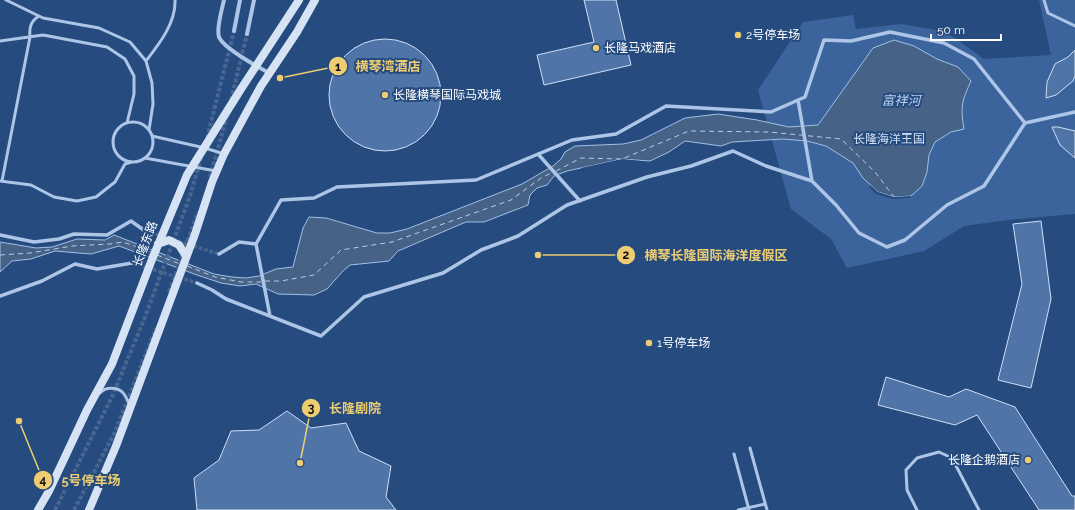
<svg xmlns="http://www.w3.org/2000/svg" width="1075" height="510" font-family="Raleway,'Noto Sans SC',sans-serif">
<style>
.green{fill:#3b649d}
.water{fill:#466287;stroke:#a1c0e6}
.pier{fill:#264b7f}
.lines{fill:none;stroke-linecap:round;stroke-linejoin:round}
.ferry{stroke:#b8cfed;stroke-width:1;stroke-dasharray:5 4;stroke-linecap:butt}
.building{fill:#4e74a8;stroke:#d0e0f5}
.pedestrian-tunnel{stroke:#476692;stroke-width:3.5;stroke-dasharray:3.5 2;stroke-linecap:butt}
.minor-tunnel{stroke:#476692;stroke-width:4;stroke-dasharray:4 2;stroke-linecap:butt}
.service{stroke:#adc5e6;stroke-width:3}
.pedestrian{stroke:#adc5e6;stroke-width:3.5}
.minor{stroke:#adc5e6;stroke-width:4}
.secondary{stroke:#d6e3f5;stroke-width:8}
.poi-dot{fill:#eecd72;stroke:#264b7f;stroke-width:1.5}
.labels{text-anchor:middle;dominant-baseline:central;stroke-width:4;stroke-linejoin:round;paint-order:stroke}
.poi-label{font-size:12px;fill:#fff;stroke:#264b7f;text-anchor:start}
.park-label{font-size:12px;fill:#d0e0f5;stroke:#264b7f}
.street-label{font-size:12px;fill:#fff;stroke:#264b7f}
.water-label{font-size:13px;font-style:italic;fill:#b8cfed;stroke:#264b7f}
.leader{fill:none;stroke:#eecd72;stroke-width:1.5}
.callout-dot{fill:#eecd72;stroke:#264b7f;stroke-width:1.5}
.mark-label{font-size:12px;text-anchor:middle;font-weight:bold;fill:#111}
.callout-label{font-size:13px;text-anchor:middle;font-weight:bold;fill:#eecd72;stroke:#264b7f;stroke-width:4;stroke-linejoin:round;paint-order:stroke}
</style>
<rect width="100%" height="100%" fill="#264b7f"/>
<path class="green" d="M1039,0H1075V214L1008,220L964,226L924,251L847,268L831,239L791,209L758,90L803,22L853,15L856,29L901,24L931,29L952,36L984,59L1051,55Z"/>
<path class="water" d="M894,40L914,46L937,59L958,67L971,81C962,101 960,106 964,129L951,132L935,142L929,155L927,172L922,186L911,196L894,197L878,192L863,178L853,163L826,146L807,141L783,139L732,142L721,146L685,141L669,152L650,161L622,159L567,171L554,176L547,185L537,188L530,195L528,205L484,222H466L398,251L389,261L350,265L343,271L327,289L314,295L278,294L256,284L240,286L221,283L197,275L119,246L91,254L55,251L31,259L12,261L0,272V242L36,248L52,247L77,239L105,240L114,235L214,274L232,277L246,278L259,276L276,269L293,267L303,228L309,217L326,218L377,233H390L407,229L522,184L553,166L561,159L565,152L575,146L623,144L641,140L685,118L718,114L757,120L789,127L818,125L873,48Z"/>
<path class="pier" d="M622,159L641,161V163L622,161L582,170L581,168Z
M870,185L878,192L894,197L911,196L910,198L893,199L876,194L869,187Z"/>
<g class="lines">
<path class="ferry" d="M556,171L581,158L622,159L689,131L769,132L841,139L875,172L894,197
M0,255L30,253L72,246L110,244L123,242L151,252
M157,255L180,264
M187,266L215,277L241,282H261
M265,281H281L314,275L341,250L392,242L511,200L541,178L553,172"/>
</g>
<path class="building" d="M584,0H616L631,65L544,85L537,55L594,42Z
M329 95a56 56 0 1 1 112 0a56 56 0 1 1-112 0Z
M1075,50V76L1073,81L1056,95L1046,98L1047,82L1055,64L1068,57Z
M1052,127H1058L1075,131V158L1060,145Z
M1041,221L1051,299L1031,388L998,380L1022,284L1013,224Z
M886,377L949,397L966,389L1015,407L1072,496H1075V510H1039L977,415L955,425L878,405Z
M287,411L311,428L346,423L359,451L391,466L386,497L396,510H197L194,478L219,460L231,431L259,430Z"/>
<g class="lines">
<path class="pedestrian-tunnel" d="M145,231L162,236
M178,241L219,254
M132,263L197,283"/>
<path class="minor-tunnel" d="M231,100L247,34
M207,138L234,31
M210,177L227,116
M169,292L198,212
M55,510L112,397L145,317L190,196L201,158
M74,510L114,434L156,328"/>
<path class="service" d="M6,0L43,18L99,28L130,42L146,61L152,83L153,104L149,130
M1044,0L1048,13L1075,26
M0,41L43,35L107,47L125,59L134,76V94L127,123
M146,61C159,44 176,23 175,0
M113 142a20 20 0 1 1 40 0a20 20 0 1 1-40 0Z
M152,136L205,148L224,154
M145,158L216,171
M0,181L31,185L54,197L77,201L96,197L115,182L125,164L132,162
M2,181L30,37C29,27 31,21 39,16
M100,393C106,386 119,387 124,394C126,397 128,401 129,404V406
M750,448L767,510
M734,454L749,510
M738,510L765,504
M917,510L907,490L906,470L917,458L939,452L952,458L979,510"/>
<path class="pedestrian" d="M798,100L812,181
M1025,123L1075,112
M538,154L580,201
M0,235L34,242L59,239L74,234L107,235L131,221L145,231
M256,244L270,316
M219,254L239,242L256,244L281,200L314,198L337,187L476,180L572,140L616,134L666,106L771,112L805,97L824,40L851,41L890,32L944,43L974,59L1025,123
M197,283L212,290L226,299L321,336L364,297L443,273L481,250L518,236L567,205L647,177L691,166L733,151L766,166L812,181L836,205L859,233L887,247L905,240L947,205L984,186L1025,123
M0,296L42,281L75,264L97,269L132,263"/>
<path class="minor" d="M224,0C222,9 216,29 219,37C223,48 258,67 269,73
M234,31L240,0
M247,34L254,0"/>
<path class="secondary" d="M158,244L169,240L179,245L186,256
M38,510L49,491L87,410L112,364L151,262L187,175L241,89L299,0
M89,510L116,446L195,234L212,182L224,154L261,86L297,32L315,0"/>
</g>
<g class="poi-dot">
<circle cx="738" cy="35" r="4"/>
<circle cx="596" cy="48" r="4"/>
<circle cx="385" cy="95" r="4"/>
<circle cx="649" cy="343" r="4"/>
<circle cx="1028" cy="460" r="4"/>
</g>
<g class="labels">
<g class="poi-label">
<text x="746" y="35">2号停车场</text>
<text x="604" y="48">长隆马戏酒店</text>
<text x="393" y="95">长隆横琴国际马戏城</text>
<text x="657" y="343">1号停车场</text>
<text x="1020" y="460" text-anchor="end">长隆企鹅酒店</text>
</g>
<g class="park-label">
<text x="889" y="139">长隆海洋王国</text>
</g>
<g class="street-label">
<text transform="translate(145 244) rotate(-69)">长隆东路</text>
</g>
<g class="water-label">
<text x="901" y="100">富祥河</text>
</g>
</g>
<path class="leader" d="M280 78L338 66M538 255L626 255M300 463L311 408M19 421L43 480"/>
<g class="callout-dot">
<circle cx="280" cy="78" r="4"/>
<circle cx="538" cy="255" r="4"/>
<circle cx="300" cy="463" r="4"/>
<circle cx="19" cy="421" r="4"/>
<circle cx="338" cy="66" r="10"/>
<circle cx="626" cy="255" r="10"/>
<circle cx="311" cy="408" r="10"/>
<circle cx="43" cy="480" r="10"/>
</g>
<g class="mark-label">
<text x="338" y="71">1</text>
<text x="626" y="259">2</text>
<text x="311" y="412">3</text>
<text x="43" y="484">4</text>
</g>
<g class="callout-label">
<text x="388" y="71">横琴湾酒店</text>
<text x="716" y="260">横琴长隆国际海洋度假区</text>
<text x="355" y="413">长隆剧院</text>
<text x="91" y="485">5号停车场</text>
</g>
<path d="M931 34v6h70v-6" fill="none" stroke="#ffffff" stroke-width="2"/>
<text x="937" y="34" font-size="12" fill="#ffffff" stroke="#264b7f" stroke-width="3" paint-order="stroke">50 m</text>
</svg>
